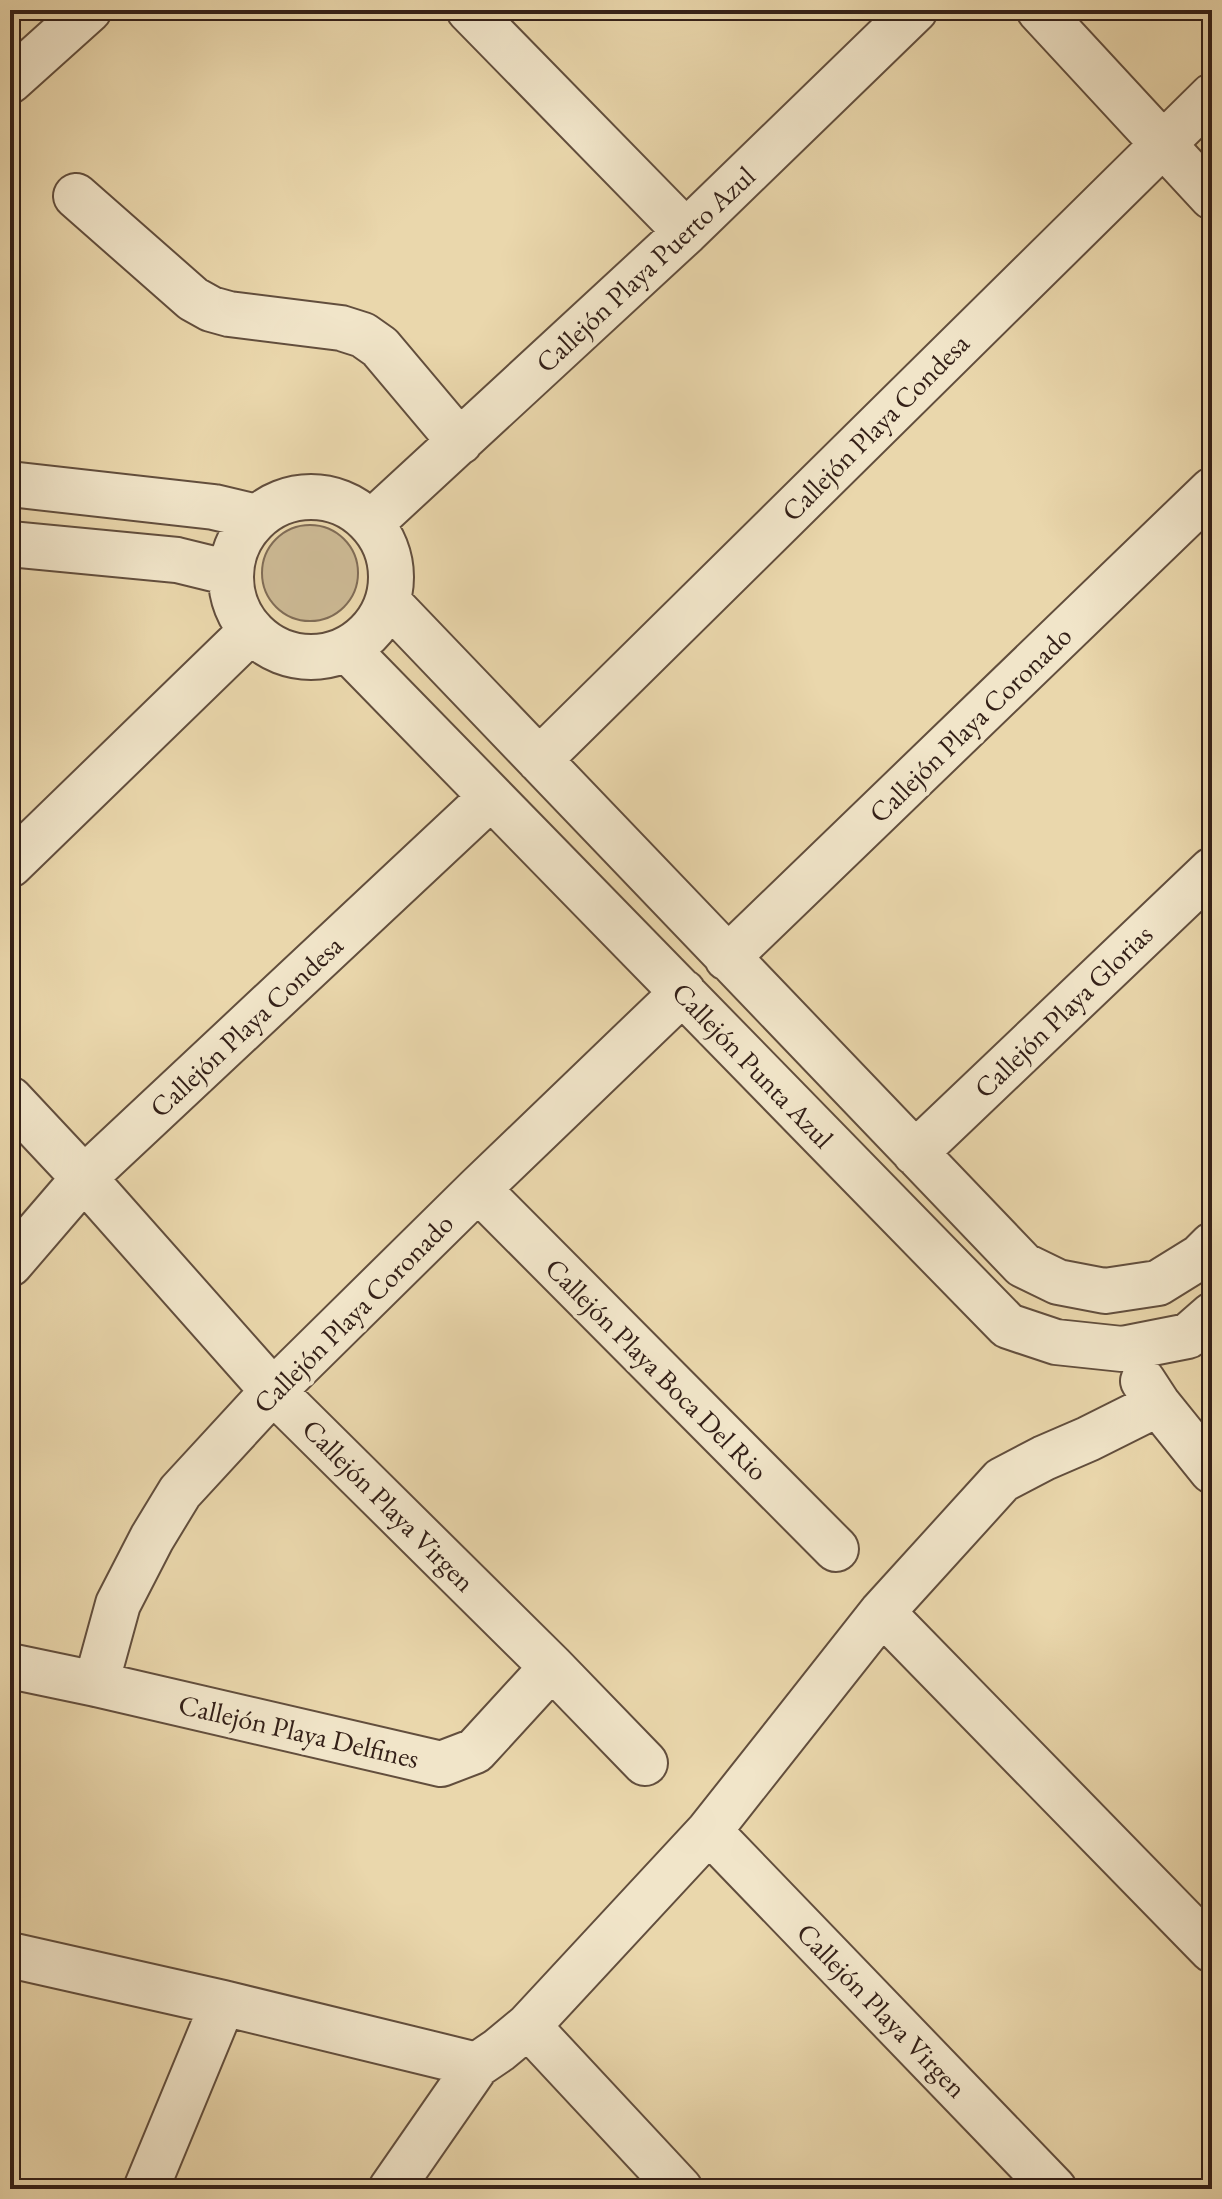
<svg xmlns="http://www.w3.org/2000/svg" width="1222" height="2199" font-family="'EB Garamond',serif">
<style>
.green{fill:#cbb893;stroke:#806c56;stroke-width:2}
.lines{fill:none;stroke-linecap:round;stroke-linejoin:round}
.minor-casing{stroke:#624e3d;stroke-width:48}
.minor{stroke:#f1e5c9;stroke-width:44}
.labels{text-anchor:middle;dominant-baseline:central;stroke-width:8;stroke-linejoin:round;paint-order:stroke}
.street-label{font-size:28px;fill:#342018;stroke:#f1e5c9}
</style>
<rect width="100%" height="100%" fill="#ead7ac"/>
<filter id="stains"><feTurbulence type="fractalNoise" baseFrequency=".0025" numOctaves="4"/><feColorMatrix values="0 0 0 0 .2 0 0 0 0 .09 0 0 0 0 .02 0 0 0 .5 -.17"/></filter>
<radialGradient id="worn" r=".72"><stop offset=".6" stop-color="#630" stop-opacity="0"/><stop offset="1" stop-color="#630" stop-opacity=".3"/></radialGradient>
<path class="green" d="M262 573a48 48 0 1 1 96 0a48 48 0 1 1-96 0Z"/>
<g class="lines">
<g class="minor-casing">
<path id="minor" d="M469,10L686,232
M1039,10L1212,197
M10,81L89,10
M76,196L193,299L211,309L229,314L341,328L363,335L380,347L460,442
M10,484L214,507L257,517
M231 577a80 80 0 1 1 160 0a80 80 0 1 1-160 0Z
M371,523L686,232L915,10
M10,544L177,560L230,573
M388,602L1023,1265L1058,1282L1105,1291L1158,1283L1200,1257L1212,1245
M347,649L1008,1326L1056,1342L1122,1349L1188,1336L1212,1315
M539,760L1212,96
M10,865L251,631
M727,958L1212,490
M10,1099L84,1178L273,1391L552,1667L645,1763
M915,1153L1212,870
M478,1189L836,1549
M10,1264L84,1178L491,797
M1143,1381L1158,1404L1212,1471
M882,1612L1212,1950
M10,1666L96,1684L441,1764L475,1751L552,1667
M96,1684L118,1604L152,1538L180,1492L273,1391L478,1189L683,992
M709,1831L1054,2189
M10,1955L223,2003L477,2065L499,2050L528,2026L709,1831L882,1612L1002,1480L1044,1458L1088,1439L1158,1404
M528,2026L680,2189
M146,2189L223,2003
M391,2189L477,2065"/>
</g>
<use href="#minor" class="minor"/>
</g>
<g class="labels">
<g class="street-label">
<text transform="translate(645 269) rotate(-43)">Callejón Playa Puerto Azul</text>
<text transform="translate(875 427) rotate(-45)">Callejón Playa Condesa</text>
<text transform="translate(970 724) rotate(-44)">Callejón Playa Coronado</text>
<text transform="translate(1063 1011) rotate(-44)">Callejón Playa Glorias</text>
<text transform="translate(246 1026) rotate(-43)">Callejón Playa Condesa</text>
<text transform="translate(753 1065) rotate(46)">Callejón Punta Azul</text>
<text transform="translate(353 1313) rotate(-45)">Callejón Playa Coronado</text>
<text transform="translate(657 1369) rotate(45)">Callejón Playa Boca Del Rio</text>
<text transform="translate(389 1505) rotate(45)">Callejón Playa Virgen</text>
<text transform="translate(299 1731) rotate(13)">Callejón Playa Delfines</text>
<text transform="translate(882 2010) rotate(46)">Callejón Playa Virgen</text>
</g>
</g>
<rect width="1222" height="2199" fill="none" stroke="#ead7ac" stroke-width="40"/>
<rect x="12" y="12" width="1198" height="2175" fill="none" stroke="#342018" stroke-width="4"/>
<rect x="20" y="20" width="1182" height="2159" fill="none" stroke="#342018" stroke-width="2"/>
<rect width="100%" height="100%" filter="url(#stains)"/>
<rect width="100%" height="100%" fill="url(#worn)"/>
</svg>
